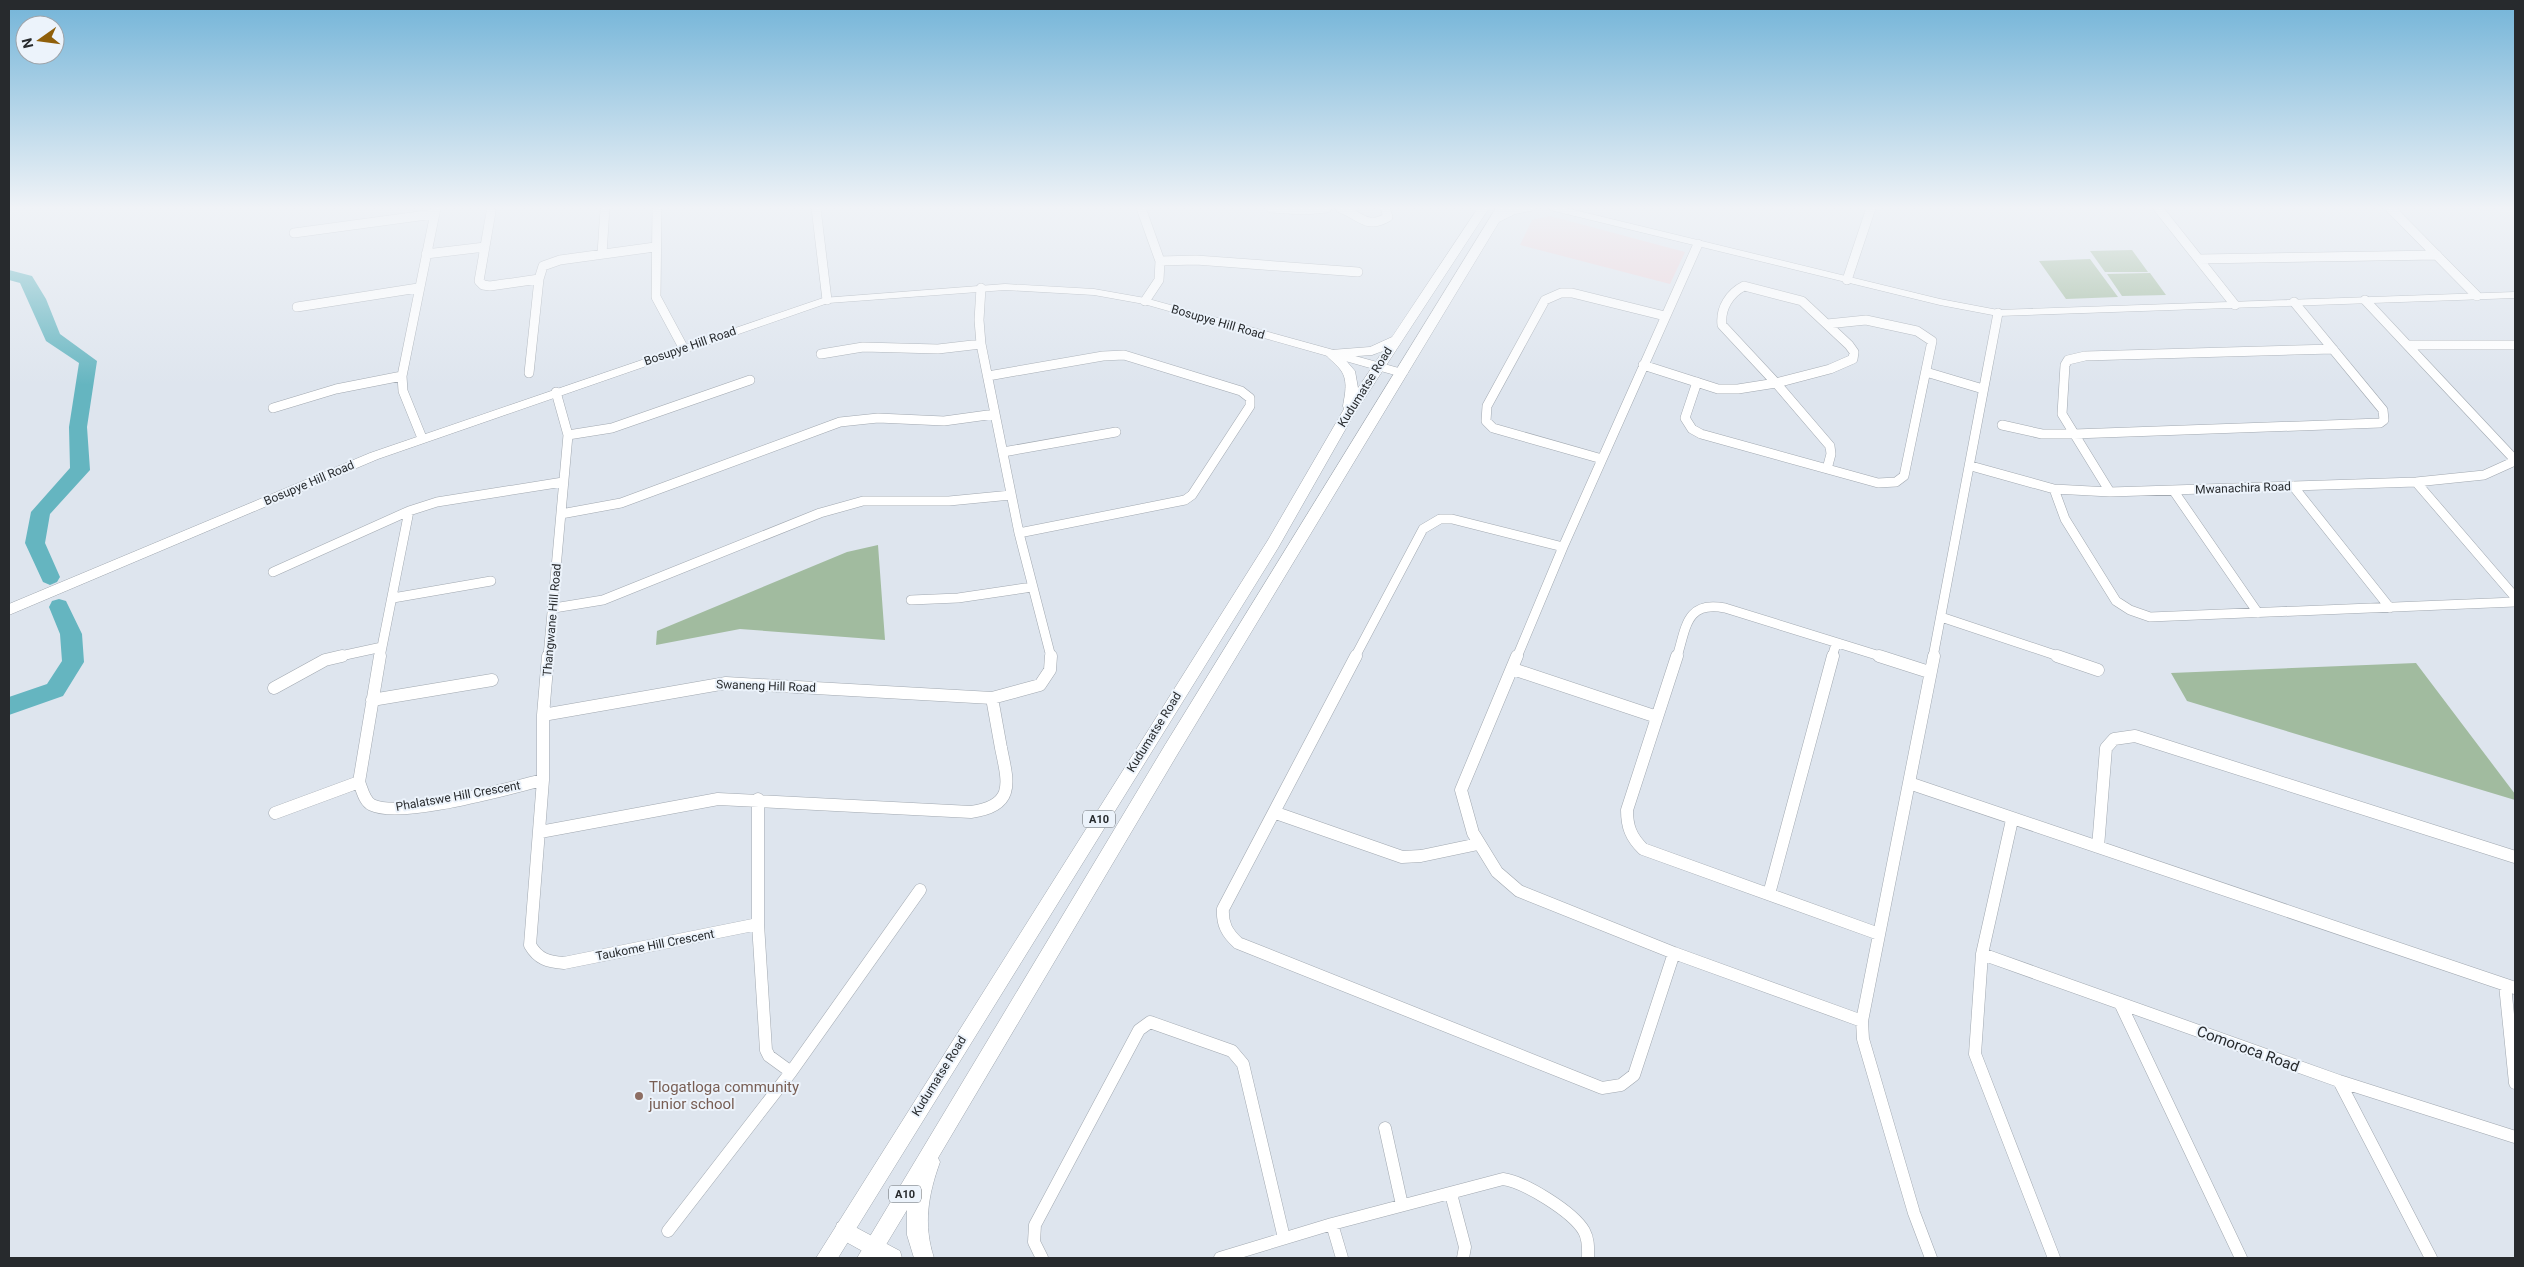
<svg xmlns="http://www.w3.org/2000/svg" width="2524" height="1267" font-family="Roboto,sans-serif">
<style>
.medical{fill:#edd3d9}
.green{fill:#a1bb9f}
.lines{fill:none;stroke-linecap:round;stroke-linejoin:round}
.river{fill:#65b5c0;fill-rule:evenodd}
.street-far1-casing{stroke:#a1a8b0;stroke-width:10}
.street-casing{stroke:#a1a8b0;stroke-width:13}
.secondary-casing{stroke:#a1a8b0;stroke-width:1}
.primary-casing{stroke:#a1a8b0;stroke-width:1}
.street-far1{stroke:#fff;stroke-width:9}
.street{stroke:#fff;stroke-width:12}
.secondary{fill:#fff;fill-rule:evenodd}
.primary{fill:#fff;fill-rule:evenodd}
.education-dot{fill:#8d6e63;stroke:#ecf3fb;stroke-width:2}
.labels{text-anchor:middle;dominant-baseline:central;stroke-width:4;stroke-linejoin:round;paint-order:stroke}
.shield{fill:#ecf3fb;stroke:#62666b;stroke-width:1}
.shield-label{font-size:11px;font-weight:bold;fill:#272a2d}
.street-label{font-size:12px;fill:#272a2d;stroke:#ecf3fb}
.near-street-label{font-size:15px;fill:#272a2d;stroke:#ecf3fb}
.near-education-label{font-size:15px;fill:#785e54;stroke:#ecf3fb;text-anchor:start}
</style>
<rect width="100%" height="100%" fill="#dee5ee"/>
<path class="medical" d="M1550,216L1685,252L1670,284L1520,245L1532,220Z"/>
<path class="green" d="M2132,250L2148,272H2105L2090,251Z
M2090,259L2118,297L2066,299L2039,261Z
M2150,273L2166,295L2122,296L2107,274Z
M878,545L885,640L740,629L656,645L657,631L847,552Z
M2416,663L2515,794V800L2187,701L2171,673Z"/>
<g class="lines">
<path class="river" d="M9,270L32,276L46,299L60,334L97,361L87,427L90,470L50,514L45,543L60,577L57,582L50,585L43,582L25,543L31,512L70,468L69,427L79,363L46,341L20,283L9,280Z
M59,599L66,601L82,634L84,662L63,696L9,715V697L47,684L62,661L60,634L49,607L52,601Z"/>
<g class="street-far1-casing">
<path id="street-far1" d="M657,208L656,297L684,349
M816,208L827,300
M1141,208L1160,261L1159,280L1145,301
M1271,208L1304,210L1327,208
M1340,208C1360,215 1366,230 1388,217L1385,208
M2158,208L2235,305
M2390,208L2477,296
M491,212L479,281L483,285L490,286L539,279
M294,233L434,214
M426,254L485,247
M602,254L605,208
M2199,259L2437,255
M1160,261L1196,260L1358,272
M1847,280L1871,208
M1744,286L1802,301L1849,345L1854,352L1853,359L1830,369L1776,383L1722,325C1720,308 1730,293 1744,286Z
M981,288L979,320L981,344L1019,533L1051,657
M2365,300L2515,460
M297,307L418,288
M2408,345H2515
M821,354L863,347L938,349L981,344
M1643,365L1718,389H1738L1776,383
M1926,372L1983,389
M529,373L539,279L543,266L560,260L655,247
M988,376L1103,356L1124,355L1241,391L1250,398V406L1192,495L1185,500L1019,533
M1697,382L1685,418L1692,429L1701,434L1878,483L1896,482L1904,476L1932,341L1917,331L1866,320L1827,324
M1776,383L1830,446L1831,454L1827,469
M273,408L336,389L402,376
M2002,425L2042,434H2074L2380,423L2384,420L2383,410L2294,302
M568,435L612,428L750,380
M422,438L403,391L402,376L436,208
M1003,452L1116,432
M1602,459L1493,428L1486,421L1487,406L1545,300L1561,293H1572L1665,316
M1971,466L2054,489L2110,492L2416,482L2484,475L2515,461
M2416,482L2515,597
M2293,486L2390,608
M2054,489L2065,519L2116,601L2130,610L2150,617L2515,602
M2173,490L2258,613
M2110,492L2062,414L2065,365L2068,360L2085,356L2333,349
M561,514L621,503L840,422L878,418L944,421L995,414
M273,572L409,511L437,502L563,482
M393,598L491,581
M911,600L958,598L1032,587
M554,608L603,600L820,513L863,501H949L1011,495
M1941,617L2061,657
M336,657L382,647
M380,657L409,511
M548,657L568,435L556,392
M1355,657L1423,529L1440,519H1452L1563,547
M1517,657L1563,547L1698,244
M1677,657C1686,628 1686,600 1725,608L1883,657
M1832,657L1836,644
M1933,657L1998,313"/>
</g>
<g class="street-casing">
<path id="street" d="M380,656L359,782C362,789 364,801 372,805C401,819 509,788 543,780
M548,656L543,715V780L530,945C538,959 548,962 564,963L758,924
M1356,656L1223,909C1222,924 1227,933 1238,943L1602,1088L1621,1085L1634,1075L1674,953
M1517,656L1461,790L1473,833L1497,872L1519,891L1674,953L1862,1021
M1677,656L1627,810C1627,827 1631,837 1643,849L1879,934
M1879,656L1929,672
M2057,656L2098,670
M1513,669L1657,717
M274,688L325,660L342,656
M372,700L492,680
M543,715L726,683L992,698L1040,685L1050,670L1051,656
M1909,783L2515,988
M758,799V924L766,1050L769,1056L791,1072
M275,813L359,782
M1276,813L1402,857L1421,856L1478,844
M2012,820L1982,954L1975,1054L2054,1258
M540,832L718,799L971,812C1016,806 1008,782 1001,748C998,732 995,715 992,698
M2098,847L2106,748L2114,739L2135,736L2515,857
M1769,894L1833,656
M1982,954L2339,1081L2515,1137
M2505,985L2515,1083
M2120,1003L2241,1258
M2339,1081L2431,1258
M1385,1128L1402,1205
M1451,1194L1465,1247L1463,1258
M1332,1224L1342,1258
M668,1231L791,1072L920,890
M1042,1258L1034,1242L1035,1225L1139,1030L1150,1022L1232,1051L1243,1064L1284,1238
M1220,1258L1332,1224L1503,1179C1525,1182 1573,1212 1584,1231C1589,1240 1588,1249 1588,1258
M1931,1258L1914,1213L1863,1039L1862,1021L1934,656"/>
</g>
<g class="secondary-casing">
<path id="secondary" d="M1549,208H1566L1940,299L1998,310L2515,292V298L1998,316L1940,305L1550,210Z
M1005,284L1094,289L1145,298L1406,370L1408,373L1402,377L1144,304L1094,295L1005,290L828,303L378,459L9,615V604L370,453L823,298Z
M844,1221L900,1251L902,1258H875L837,1237L835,1230L837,1223Z"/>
</g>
<g class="primary-casing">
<path id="primary" d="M1478,208H1489L1353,416L1278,548L838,1258H816L1268,540L1344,409L1343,406C1345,393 1349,379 1339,368C1335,363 1329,359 1325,354L1331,350L1370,347L1392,337ZM1383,351L1358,388L1355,371L1343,357L1372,355Z
M1496,208H1537L1535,210L1515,214L1499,222L1177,755L938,1158L940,1162C928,1195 923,1225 934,1258H914L907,1235V1210L878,1258H857L1165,745Z"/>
</g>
<use href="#street-far1" class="street-far1"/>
<use href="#street" class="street"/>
<use href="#secondary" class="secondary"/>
<use href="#primary" class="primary"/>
</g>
<linearGradient id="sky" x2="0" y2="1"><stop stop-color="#73b4d8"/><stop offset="0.54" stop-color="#f0f3f7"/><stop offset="1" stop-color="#f0f3f7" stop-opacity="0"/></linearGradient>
<rect width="2524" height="385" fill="url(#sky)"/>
<circle class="education-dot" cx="639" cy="1096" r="5"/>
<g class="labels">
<g class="shield">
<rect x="1083" y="810.5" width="32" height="17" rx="4"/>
<rect x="889" y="1185.5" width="32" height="17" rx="4"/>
</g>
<g class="shield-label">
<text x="1099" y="819">A10</text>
<text x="905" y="1194">A10</text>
</g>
<g class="street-label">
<text transform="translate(1218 322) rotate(16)">Bosupye Hill Road</text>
<text transform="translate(690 346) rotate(-19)">Bosupye Hill Road</text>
<text transform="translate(1365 387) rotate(-58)">Kudumatse Road</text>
<text transform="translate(309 483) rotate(-23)">Bosupye Hill Road</text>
<text transform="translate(2243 488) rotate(-2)">Mwanachira Road</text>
<text transform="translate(552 620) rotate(-85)">Thangwane Hill Road</text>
<text transform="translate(766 686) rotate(2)">Swaneng Hill Road</text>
<text transform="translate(1154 732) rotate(-58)">Kudumatse Road</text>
<text transform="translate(458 796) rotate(-10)">Phalatswe Hill Crescent</text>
<text transform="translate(655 945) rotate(-11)">Taukome Hill Crescent</text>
<text transform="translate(939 1076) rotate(-58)">Kudumatse Road</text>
</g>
<g class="near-street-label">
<text transform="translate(2248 1049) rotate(20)">Comoroca Road</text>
</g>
<g class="near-education-label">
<text x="649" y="1087">Tlogatloga community<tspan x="649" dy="17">junior school</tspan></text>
</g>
</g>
<rect width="2524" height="1267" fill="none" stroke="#272a2d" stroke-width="20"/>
<g transform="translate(40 40) rotate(256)"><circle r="24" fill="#ecf3fb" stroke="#9da3a9"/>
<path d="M0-4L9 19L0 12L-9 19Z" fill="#8f5f0a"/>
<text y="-8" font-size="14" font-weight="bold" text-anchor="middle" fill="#272a2d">N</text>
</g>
</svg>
